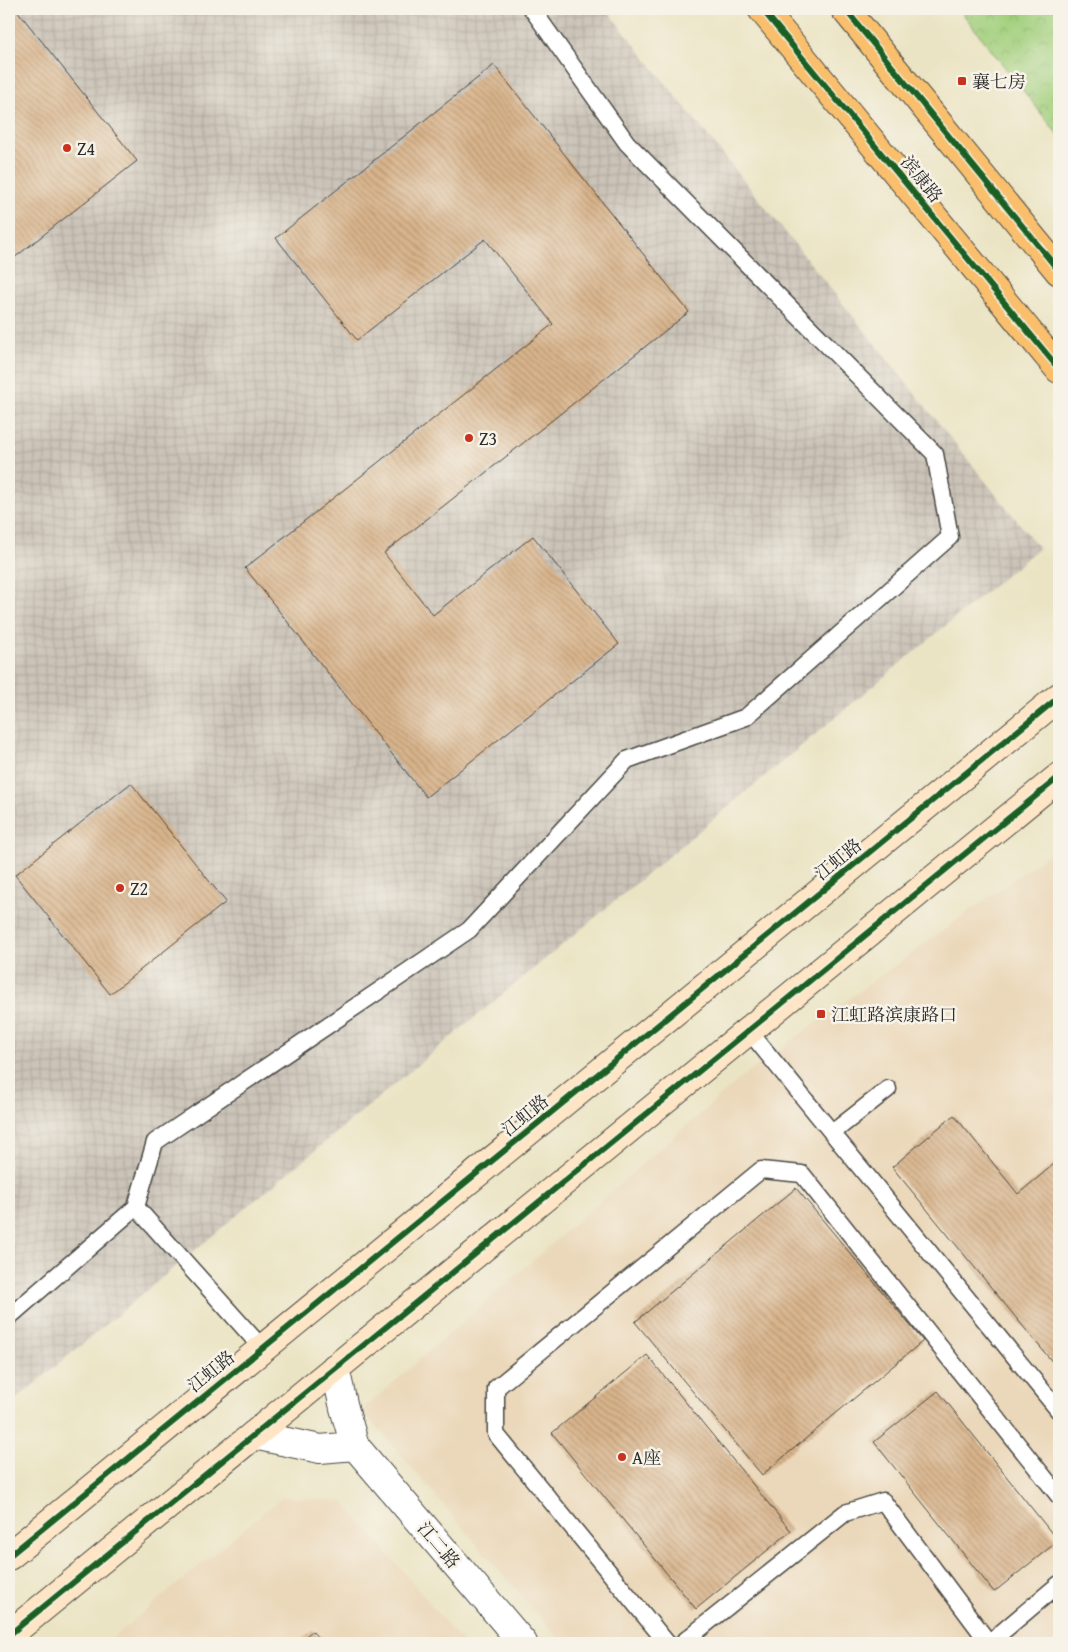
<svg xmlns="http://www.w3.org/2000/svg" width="1068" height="1652" font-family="'Gentium Book Plus','Noto Serif SC',serif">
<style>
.built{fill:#ebd8ba}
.industrial{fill:url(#industrial-grid)}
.park{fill:url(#park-crowns);stroke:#677e54}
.building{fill:url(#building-back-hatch)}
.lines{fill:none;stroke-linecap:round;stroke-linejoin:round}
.service-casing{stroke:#484742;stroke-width:19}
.tertiary-casing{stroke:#484742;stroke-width:30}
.secondary-casing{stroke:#484742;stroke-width:30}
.primary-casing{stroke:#484742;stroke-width:30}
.service{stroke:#fff;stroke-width:16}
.tertiary{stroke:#fff;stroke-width:28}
.secondary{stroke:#fde5c5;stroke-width:28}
.primary{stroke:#f9bf6d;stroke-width:28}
.cycleway-casing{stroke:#f7f3e8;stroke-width:9}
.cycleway{stroke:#1b5e20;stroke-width:6}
.poi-dot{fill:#c8321e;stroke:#f7f3e8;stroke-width:2}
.labels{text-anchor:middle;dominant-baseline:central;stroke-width:5;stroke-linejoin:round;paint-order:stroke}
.poi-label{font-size:18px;fill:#2b2b2b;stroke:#f7f3e8;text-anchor:start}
.street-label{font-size:18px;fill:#2b2b2b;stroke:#f7f3e8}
</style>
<defs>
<pattern id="industrial-grid" width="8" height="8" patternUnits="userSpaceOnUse" patternTransform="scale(1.25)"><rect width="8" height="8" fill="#cbc3b8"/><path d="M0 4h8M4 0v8" fill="none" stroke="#aea89e"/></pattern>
<pattern id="park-crowns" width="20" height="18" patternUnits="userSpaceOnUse" patternTransform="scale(1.25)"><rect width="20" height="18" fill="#a3d07e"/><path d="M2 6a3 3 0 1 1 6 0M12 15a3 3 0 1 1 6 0" fill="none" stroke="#8cb36d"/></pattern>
<pattern id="building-back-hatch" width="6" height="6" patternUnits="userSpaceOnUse" patternTransform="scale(1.25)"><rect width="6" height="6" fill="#d9b48b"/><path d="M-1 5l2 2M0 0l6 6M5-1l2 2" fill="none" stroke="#b09372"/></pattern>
</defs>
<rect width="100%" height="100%" fill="#f7f3e8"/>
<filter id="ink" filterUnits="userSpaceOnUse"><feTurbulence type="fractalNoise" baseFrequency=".02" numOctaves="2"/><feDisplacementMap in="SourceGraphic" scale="10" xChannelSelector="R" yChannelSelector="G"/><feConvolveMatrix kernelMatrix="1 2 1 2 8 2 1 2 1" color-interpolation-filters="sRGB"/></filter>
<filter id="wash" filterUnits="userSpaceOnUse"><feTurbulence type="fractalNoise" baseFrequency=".0096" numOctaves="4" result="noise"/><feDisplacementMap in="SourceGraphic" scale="20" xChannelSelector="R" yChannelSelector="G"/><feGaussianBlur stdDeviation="1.12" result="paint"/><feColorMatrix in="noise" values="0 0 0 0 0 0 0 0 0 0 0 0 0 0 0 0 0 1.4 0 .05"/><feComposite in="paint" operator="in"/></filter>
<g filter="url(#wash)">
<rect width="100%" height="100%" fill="#ebe4c4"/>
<path class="built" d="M1059,846V1643H562L362,1410L743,1076Z
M283,1497L344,1502L463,1643H106Z"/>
<path class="industrial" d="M9,9H606L1039,548L9,1405Z"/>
<path class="park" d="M959,9H1059V136Z"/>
<g id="blocks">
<path class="building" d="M9,9H16L137,161L9,262V134L14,130L9,124Z
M494,65L689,312L384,553L433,615L533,536L619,644L426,797L245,568L553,324L485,239L357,340L276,238Z
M131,783L226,902L110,994L15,875Z
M954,1115L1018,1194L1059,1160V1370L892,1167Z
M796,1188L923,1341L762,1475L635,1322Z
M647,1355L791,1531L696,1609L552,1433Z
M938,1391L1058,1541L994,1592L874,1442Z
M312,1631L323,1643H298Z"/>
</g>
</g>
<g filter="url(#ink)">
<use href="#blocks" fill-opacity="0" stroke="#484742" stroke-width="1"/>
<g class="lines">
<g class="service-casing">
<path id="service" d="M749,1031L1059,1411
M832,1133L888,1089
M136,1207L262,1348
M9,1317L136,1207L155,1142L469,930L627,760L746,717L950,537L935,454L627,143L532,9
M667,1643L496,1434V1388L761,1170L802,1174L1059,1496
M682,1643L845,1513L883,1501L989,1643
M989,1643L1059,1584"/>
</g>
<g class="tertiary-casing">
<path id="tertiary" d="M335,1368L344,1408L355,1446L523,1643
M254,1435L320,1449L355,1446"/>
</g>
<g class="secondary-casing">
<path id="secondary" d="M9,1556L1059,697
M9,1635L1059,777"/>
</g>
<g class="primary-casing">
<path id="primary" d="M762,9L1059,369
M845,9L1059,271"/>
</g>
<use href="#service" class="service"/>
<use href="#tertiary" class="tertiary"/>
<use href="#secondary" class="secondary"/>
<use href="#primary" class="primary"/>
<g class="cycleway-casing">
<path id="cycleway" d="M762,9L1059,369
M845,9L1059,271
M9,1556L1059,697
M9,1635L1059,777"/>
</g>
<use href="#cycleway" class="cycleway"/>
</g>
</g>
<g class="poi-dot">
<rect x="957" y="76" width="10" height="10" rx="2.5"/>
<circle cx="67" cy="148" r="5"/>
<circle cx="469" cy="438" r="5"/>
<circle cx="120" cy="888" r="5"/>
<rect x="816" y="1009" width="10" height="10" rx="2.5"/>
<circle cx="622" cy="1457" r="5"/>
</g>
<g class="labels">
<g class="poi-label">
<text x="972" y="81">襄七房</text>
<text x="77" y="148">Z4</text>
<text x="479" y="438">Z3</text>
<text x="130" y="888">Z2</text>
<text x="831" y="1014">江虹路滨康路口</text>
<text x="632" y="1457">A座</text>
</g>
<g class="street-label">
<text transform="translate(922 179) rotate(51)">滨康路</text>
<text transform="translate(838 859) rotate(-39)">江虹路</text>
<text transform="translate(525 1115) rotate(-39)">江虹路</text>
<text transform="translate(211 1371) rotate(-39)">江虹路</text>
<text transform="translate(439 1545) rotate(50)">江二路</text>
</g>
</g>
<rect width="1068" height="1652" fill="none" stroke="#f7f3e8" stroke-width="30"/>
</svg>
